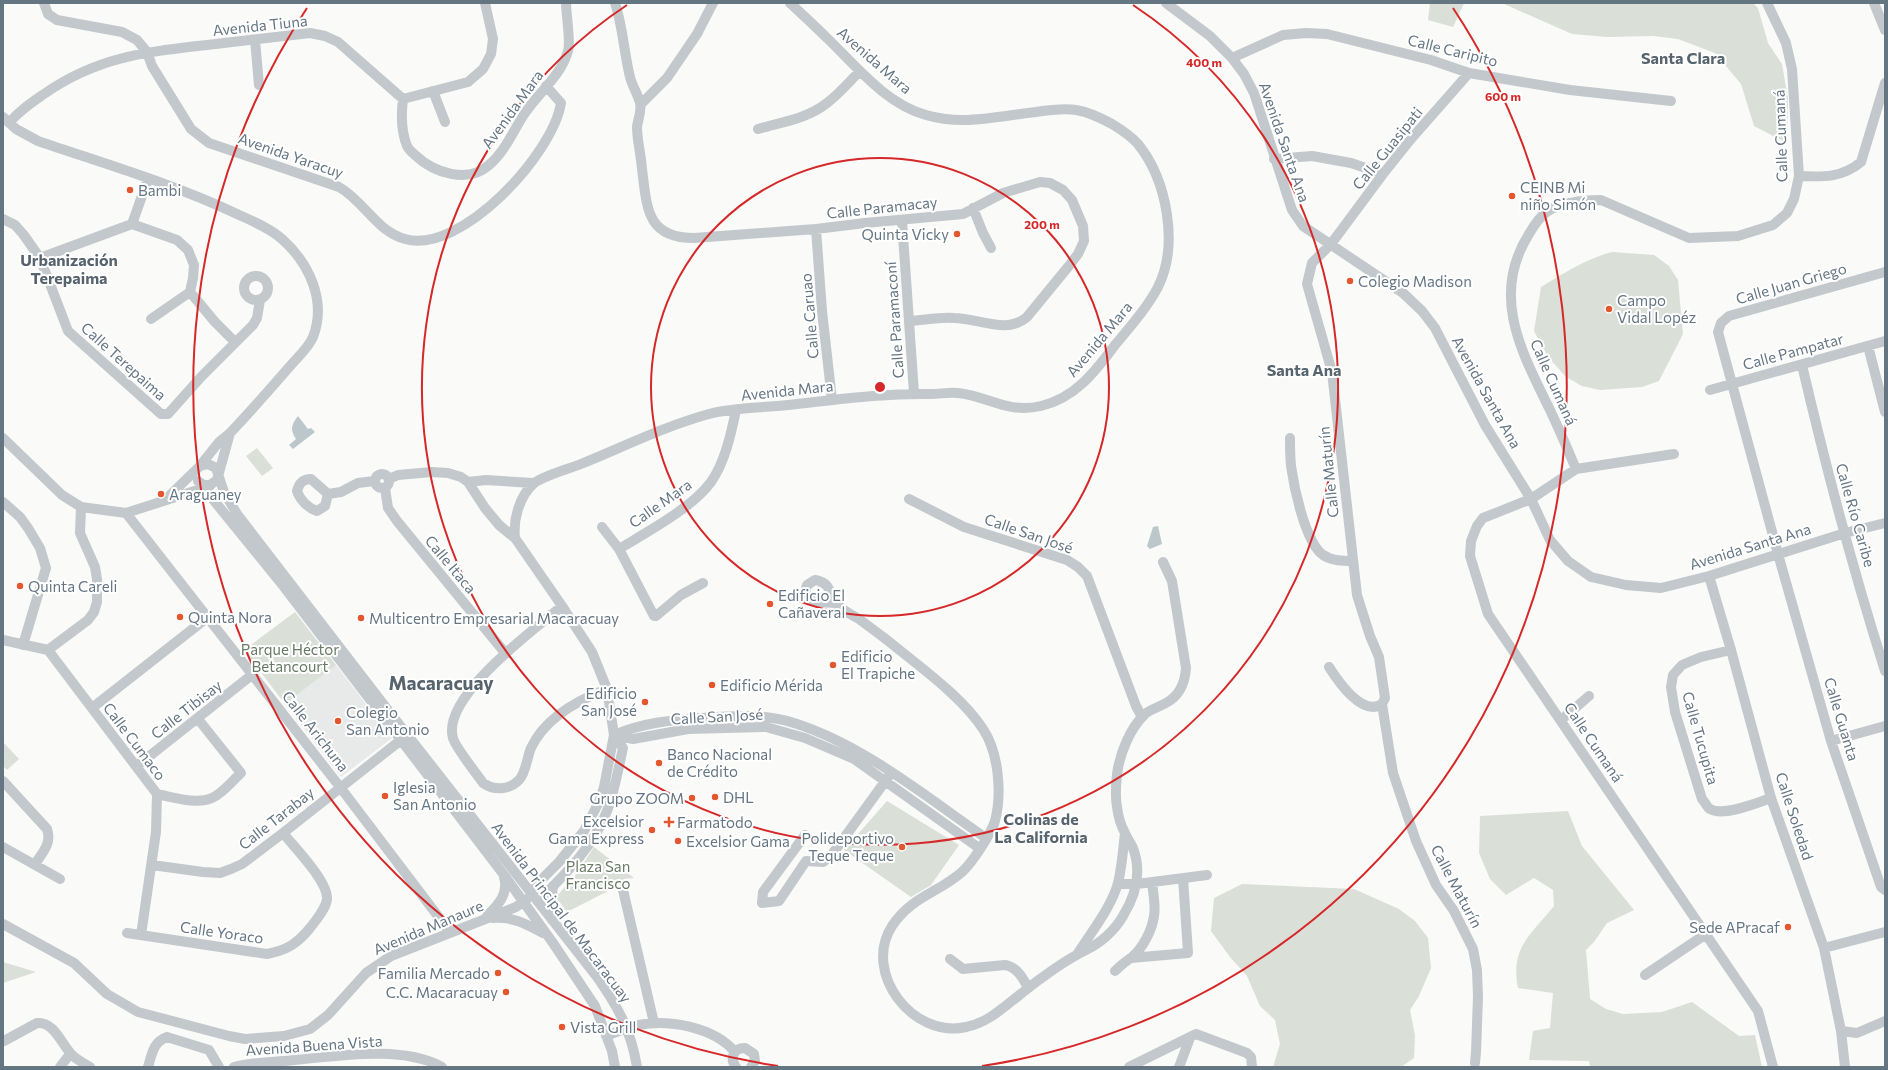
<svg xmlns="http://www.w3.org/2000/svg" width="1888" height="1070" font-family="Commissioner,sans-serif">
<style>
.built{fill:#e8e9e9}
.green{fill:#dadfd7}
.water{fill:#bbc7cb}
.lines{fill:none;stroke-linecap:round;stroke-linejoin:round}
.minor{stroke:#c3c8cc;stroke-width:10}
.ring{fill:none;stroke:#d62828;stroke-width:2}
.poi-dot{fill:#e4572e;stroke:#fff;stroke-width:1.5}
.labels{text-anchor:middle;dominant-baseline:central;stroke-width:4;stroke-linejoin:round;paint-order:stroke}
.street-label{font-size:15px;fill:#657683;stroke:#fff}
.poi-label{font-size:15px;fill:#657683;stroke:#fff;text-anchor:start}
.park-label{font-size:15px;fill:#687a64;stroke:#fff}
.neighbourhood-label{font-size:16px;font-weight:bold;fill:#57646e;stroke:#fff}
.district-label{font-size:19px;font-weight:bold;fill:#57646e;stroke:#fff}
.centre{fill:#d62828;stroke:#fff;stroke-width:2}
.ring-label{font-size:12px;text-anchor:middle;font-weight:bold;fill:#d62828;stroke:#fff;stroke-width:4;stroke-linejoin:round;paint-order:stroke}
</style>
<rect width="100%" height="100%" fill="#fafaf8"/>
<path class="built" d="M336,665L392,738L341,777L285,704Z"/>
<path class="green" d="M1430,3H1464L1453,27L1428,20Z
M1502,3H1753L1758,8L1768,43L1782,64L1788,99L1787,143L1754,126L1741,84L1715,53L1678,39L1653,36L1607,37L1572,34Z
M1612,252L1654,255L1669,266L1678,280L1683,334L1659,381L1642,387L1600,390L1582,386L1566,377L1548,357L1534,331L1541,287C1564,273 1586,259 1612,252Z
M257,448L273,468L262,476L246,456Z
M295,612L336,665L285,704L244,650Z
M3,742L19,759L7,770L3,766Z
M887,801L959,845L931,885L911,897L844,850Z
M1568,811L1582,846L1634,910L1607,923L1594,942L1586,950L1590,999L1606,1009L1623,1014L1662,1012L1692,1002L1739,1036L1755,1035L1762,1067H1590L1589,1061L1529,1060L1533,1031L1550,1028L1553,993L1518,988C1510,947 1531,935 1554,906L1553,890L1534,878L1506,895L1490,879L1479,853L1480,816Z
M594,847L634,878L624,879L606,892L567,912L556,897L577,873Z
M1242,884L1354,889L1399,909L1415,921L1428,938L1431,968L1419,996L1410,1010L1415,1035L1414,1058L1401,1067H1273L1280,1044L1275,1020L1260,1006L1247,976L1230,957L1211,931L1214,898Z
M3,962L36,972L3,983Z"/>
<path class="water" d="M298,416L308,429L311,428L315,432L293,449L289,445L296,439C290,430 291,425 298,416Z
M1158,526L1162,544L1150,549L1147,546L1153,527Z"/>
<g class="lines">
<path class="minor" d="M44,3L48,14L57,20L122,32L137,40L147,52L152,66L191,129L209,143L339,187C364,201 376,231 405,239C461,255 553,154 561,103L546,86
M615,3C623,27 624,53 630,77C632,86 638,94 640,103C642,110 638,119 637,127C637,140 641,155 642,169C647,207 646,238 694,238L816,229L865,223L963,214L1003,193L1040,182L1050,183L1063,190L1072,200L1083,226L1084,241L1078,254L1068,267L1027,317C1006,335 979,318 954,318C939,317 925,320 910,321
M1166,3L1210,36L1232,58L1244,74L1254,93L1292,210L1303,226L1403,293L1422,311L1435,328L1485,425L1531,499L1550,540L1568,561L1591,577L1626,585L1661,588L1709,576L1845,533L1885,523
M1874,3L1885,30
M255,40L259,85
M1232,58L1283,35L1306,33L1327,34L1431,60L1469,73L1570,90L1671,101
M1469,73L1411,139L1383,174L1331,244L1312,263L1307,284L1332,372L1357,595L1370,636L1379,657L1385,698L1382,704L1393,773L1416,841L1436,885L1454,911L1473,949L1477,970L1478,997L1476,1052L1475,1063
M433,91L445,122
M403,99C401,115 401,131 407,146C409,150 413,153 415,155C434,173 468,184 489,165C505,152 514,129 525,113C539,92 561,76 568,51C571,42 566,14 566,3
M403,99L468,82L483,69L491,54L493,39L485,3
M641,104L667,78L697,34L713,3
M3,117L16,129L38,141C105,164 174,184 237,214C252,221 270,228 282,239C309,263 327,301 313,337C309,347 298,357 291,365C271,388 251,411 230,433L219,442L199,467
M9,123C19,111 31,103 44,94C97,57 145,52 207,45C242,41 276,37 310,33L325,36L338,42L403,99
M758,129C781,122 807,119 827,103C839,94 849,82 860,71
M1274,159L1312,156L1351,163L1383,174
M1799,176C1823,177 1842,178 1861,162L1885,83
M973,208L983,233L991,248
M3,219L15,225L23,234L40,258L68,331L161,414H168L201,377L253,325L257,318L260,300
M902,221L914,393
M132,224L148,179
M816,229L822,311L832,400
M40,258L132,224L177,240L188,250L194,265L193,278L190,292L151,319
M1885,272L1729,316L1721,323L1718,332L1778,554L1831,741L1881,887L1885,890
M244 288a12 12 0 1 1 24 0a12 12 0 1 1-24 0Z
M190,292L215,322L235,342
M1868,346L1885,412
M1802,365C1826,468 1853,570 1885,671
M1710,390L1885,341
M3,438L62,495L81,507L126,513L210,486
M1290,438C1290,447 1290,456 1291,466C1294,487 1305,542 1323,555C1332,561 1343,561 1353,561
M1674,454L1576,469L1531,499L1483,518L1477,526L1471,541L1470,556L1488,614L1758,1011L1773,1067
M1576,469C1567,448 1558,426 1548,406C1520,349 1491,294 1529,234C1533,227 1540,216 1548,211C1563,202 1583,200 1601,200L1689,238L1738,236L1773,225L1787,213L1794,199L1799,176L1792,69L1786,43L1767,3
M375 481a7 7 0 1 1 14 0a7 7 0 1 1-14 0Z
M311,479L328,494L325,506L317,511C308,508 300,500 297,491C299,483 303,479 311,479Z
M389,479L398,475L432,472L448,473L461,477L468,482L485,508L499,525L515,538L562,606L592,652L607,689L614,735L604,787L599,802L584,831L559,862L533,888L532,895
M198,481L281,583L504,875L553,943L595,1006L612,1051L615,1067
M199,482L204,485H210L217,480L230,433
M468,482L486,480L533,483
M385,488L388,508L397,521L506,654
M328,494L341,492L358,483L374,481
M909,499L964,527L1067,560L1078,567L1087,576L1136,706L1142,717
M165,500L200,466L208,464L216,468L224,492L237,514L391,714L597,977C618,1007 631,1030 637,1067
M3,502L20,517L28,528L40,548L46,568L23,645
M126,513L340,787L450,932
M602,527L619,549L654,616H656L681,595L703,583
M515,538C513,520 519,497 533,484C542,476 569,469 581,464C623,447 665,426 709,414C733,407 763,408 788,405C835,400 884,393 931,394C940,394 949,392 958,393C988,396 1007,414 1041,406C1075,398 1095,372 1115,345C1130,327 1147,308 1158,287C1179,245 1167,180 1138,144C1130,135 1122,130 1112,124C1101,118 1089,112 1076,110C1063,108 1049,110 1036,112C999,116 963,126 926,115C886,104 857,67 828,39C816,27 803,15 790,3
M619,549C647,532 692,508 711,482C725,462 731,434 736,410
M1709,576L1731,650L1771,798L1824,948L1841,1031L1845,1067
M836,603L816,602L808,599L805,591L807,585L815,580C832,583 828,593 836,603C841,610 852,615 859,619C877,632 895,646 912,660C936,679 967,704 983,729C999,753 1002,794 995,821C991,834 972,863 962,872C938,893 911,897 892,926C862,973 913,1039 966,1027C988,1023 1005,1006 1022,993C1039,979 1067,959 1086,950C1101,943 1115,930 1123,916C1136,895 1142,872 1133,848C1131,843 1127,838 1125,833C1121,826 1118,815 1117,807C1115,797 1116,784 1117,774C1120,753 1130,728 1145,714C1151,709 1157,708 1164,704C1179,697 1185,683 1186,668L1172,581L1163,562
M562,606C534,630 441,697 453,738C455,747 477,774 483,783C495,791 509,790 519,780C526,773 527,757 531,748C545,718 578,700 607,689
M3,640L48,650
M48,650L157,794L156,832L141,935
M48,650L88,620L94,612L97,602V579L95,567L80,533L81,507
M1731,650L1701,657L1682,665L1673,675L1671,687L1675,712L1702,799C1705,802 1707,807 1710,809C1723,817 1757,803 1771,798
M1329,667C1338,681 1362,717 1382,704
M92,708L208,617
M1561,720L1589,696
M614,735C642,723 671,720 700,718C730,716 765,713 794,723C864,745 926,797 986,838
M614,735L633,739L688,729L766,727L805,738L854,759L979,848
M1831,741L1885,726
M137,766L253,674
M3,781L47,829C52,843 43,852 35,864
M157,794C173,797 196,805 212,798C223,793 232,781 241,773L198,719
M805,835L763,892L762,903L779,901L806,861L823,862L831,856L889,776
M3,847L60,879
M152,865L203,872L220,873L231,869L242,864L283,833L401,740
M1118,884H1137L1207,875
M623,890L654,1023
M532,895L541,898C567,873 594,845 607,811C615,790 618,770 623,748L614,735
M487,916C498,905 509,894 504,877
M492,918C512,916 526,924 543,933
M552,920L550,909L553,886
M3,924L74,963L107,994L138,1012L229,1036L245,1039L284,1036L310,1029L328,1015L366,973L391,956L516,907L527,899
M127,933L267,954C287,950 297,944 310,928C316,920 326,909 327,899C328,881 294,847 283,833
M1824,948L1885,932
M1078,953C1092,931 1111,908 1118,883C1122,866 1123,850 1125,833
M1131,958L1188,953L1183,878
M950,959L963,969L1005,965C1017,967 1023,978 1028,988
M1115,971C1121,965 1125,962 1132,957C1143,948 1152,930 1154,916C1156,906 1153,893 1152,882
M1645,975L1706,934
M1841,1031L1857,1033L1885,1021
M606,1036C617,1032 627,1027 638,1025C669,1019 714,1027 735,1052
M3,1040L4,1041L37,1023C54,1021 62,1045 72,1055C77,1060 84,1063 90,1067
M60,1067L70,1054
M148,1067C152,1054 153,1042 167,1037L209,1050L219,1067
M234,1067C253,1062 275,1062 295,1060C338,1056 403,1045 442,1067
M736,1067C729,1058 734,1048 745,1048L754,1054L755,1061L751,1067
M1129,1067L1196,1034L1247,1053L1251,1057L1252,1067
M1179,1067L1190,1038"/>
</g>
<g class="ring">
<circle cx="880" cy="387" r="229"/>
<path d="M1133 5A458 458 0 1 1 627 5"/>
<path d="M778 1066A687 687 0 0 1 307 8M1453 8A687 687 0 0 1 982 1066"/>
</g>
<g class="poi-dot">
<circle cx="130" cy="190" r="4"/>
<circle cx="1512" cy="196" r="4"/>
<circle cx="957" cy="234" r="4"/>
<circle cx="1350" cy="281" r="4"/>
<circle cx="1609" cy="309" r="4"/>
<circle cx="161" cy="494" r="4"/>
<circle cx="20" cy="586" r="4"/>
<circle cx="770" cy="604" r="4"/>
<circle cx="180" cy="617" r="4"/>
<circle cx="361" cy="618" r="4"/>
<circle cx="833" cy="665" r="4"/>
<circle cx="712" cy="685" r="4"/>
<circle cx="645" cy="702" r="4"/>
<circle cx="338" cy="721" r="4"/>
<circle cx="659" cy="763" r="4"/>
<circle cx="385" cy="796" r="4"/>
<circle cx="715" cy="797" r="4"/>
<circle cx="692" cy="798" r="4"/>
<path d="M667 816h4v4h4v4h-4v4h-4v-4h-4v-4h4z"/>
<circle cx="652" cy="830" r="4"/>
<circle cx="678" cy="841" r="4"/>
<circle cx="902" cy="847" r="4"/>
<circle cx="1788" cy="927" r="4"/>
<circle cx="498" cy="973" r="4"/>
<circle cx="506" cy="992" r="4"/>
<circle cx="562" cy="1027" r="4"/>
</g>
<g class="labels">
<g class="street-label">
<text transform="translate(260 25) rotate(-6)">Avenida Tiuna</text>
<text transform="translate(1453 50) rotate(14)">Calle Caripito</text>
<text transform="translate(875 60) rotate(41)">Avenida Mara</text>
<text transform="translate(512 109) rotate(-54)">Avenida Mara</text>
<text transform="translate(1780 136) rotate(-92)">Calle Cumaná</text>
<text transform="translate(1285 142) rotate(71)">Avenida Santa Ana</text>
<text transform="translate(1387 148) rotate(-51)">Calle Guasipati</text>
<text transform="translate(291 155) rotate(19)">Avenida Yaracuy</text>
<text transform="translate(882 207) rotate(-6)">Calle Paramacay</text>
<text transform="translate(1791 283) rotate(-16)">Calle Juan Griego</text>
<text transform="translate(809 316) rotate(-95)">Calle Caruao</text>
<text transform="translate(894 320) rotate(-94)">Calle Paramaconí</text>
<text transform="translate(1099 339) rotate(-50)">Avenida Mara</text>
<text transform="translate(1793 351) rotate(-15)">Calle Pampatar</text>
<text transform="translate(124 361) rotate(42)">Calle Terepaima</text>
<text transform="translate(1554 382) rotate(66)">Calle Cumaná</text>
<text transform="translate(787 390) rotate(-6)">Avenida Mara</text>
<text transform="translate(1487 392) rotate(61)">Avenida Santa Ana</text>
<text transform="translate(1328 472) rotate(-96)">Calle Maturín</text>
<text transform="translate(660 503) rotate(-35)">Calle Mara</text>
<text transform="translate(1856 515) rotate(74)">Calle Río Caribe</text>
<text transform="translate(1029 533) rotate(19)">Calle San José</text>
<text transform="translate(1750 546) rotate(-17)">Avenida Santa Ana</text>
<text transform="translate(451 564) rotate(50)">Calle Itaca</text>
<text transform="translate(186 709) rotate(-38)">Calle Tibisay</text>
<text transform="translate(717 716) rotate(-3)">Calle San José</text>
<text transform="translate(1842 719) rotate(73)">Calle Guanta</text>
<text transform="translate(316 731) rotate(52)">Calle Arichuna</text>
<text transform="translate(1701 738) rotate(74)">Calle Tucupita</text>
<text transform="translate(135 741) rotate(53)">Calle Cumaco</text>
<text transform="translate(1594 742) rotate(56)">Calle Cumaná</text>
<text transform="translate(1795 816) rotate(72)">Calle Soledad</text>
<text transform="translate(276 818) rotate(-38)">Calle Tarabay</text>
<text transform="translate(1457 886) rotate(62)">Calle Maturín</text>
<text transform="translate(562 912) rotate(53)">Avenida Principal de Macaracuay</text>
<text transform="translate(428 927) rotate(-23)">Avenida Manaure</text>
<text transform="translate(222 932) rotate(8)">Calle Yoraco</text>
<text transform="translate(314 1045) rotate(-4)">Avenida Buena Vista</text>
</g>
<g class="poi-label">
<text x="1520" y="187">CEINB Mi<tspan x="1520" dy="17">niño Simón</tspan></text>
<text x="138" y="190">Bambi</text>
<text x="949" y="234" text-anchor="end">Quinta Vicky</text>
<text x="1358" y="281">Colegio Madison</text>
<text x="1617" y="300">Campo<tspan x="1617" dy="17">Vidal Lopéz</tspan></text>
<text x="169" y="494">Araguaney</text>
<text x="28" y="586">Quinta Careli</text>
<text x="778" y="595">Edificio El<tspan x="778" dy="17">Cañaveral</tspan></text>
<text x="188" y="617">Quinta Nora</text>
<text x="369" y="618">Multicentro Empresarial Macaracuay</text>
<text x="841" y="656">Edificio<tspan x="841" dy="17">El Trapiche</tspan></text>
<text x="720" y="685">Edificio Mérida</text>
<text x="637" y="693" text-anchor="end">Edificio<tspan x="637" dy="17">San José</tspan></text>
<text x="346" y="712">Colegio<tspan x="346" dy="17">San Antonio</tspan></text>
<text x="667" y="754">Banco Nacional<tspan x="667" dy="17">de Crédito</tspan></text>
<text x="393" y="787">Iglesia<tspan x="393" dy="17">San Antonio</tspan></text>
<text x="723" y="797">DHL</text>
<text x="684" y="798" text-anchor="end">Grupo ZOOM</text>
<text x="644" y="821" text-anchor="end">Excelsior<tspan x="644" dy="17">Gama Express</tspan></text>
<text x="677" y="822">Farmatodo</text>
<text x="894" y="838" text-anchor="end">Polideportivo<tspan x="894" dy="17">Teque Teque</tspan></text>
<text x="686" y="841">Excelsior Gama</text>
<text x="1780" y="927" text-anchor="end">Sede APracaf</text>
<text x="490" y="973" text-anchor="end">Familia Mercado</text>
<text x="498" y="992" text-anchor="end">C.C. Macaracuay</text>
<text x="570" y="1027">Vista Grill</text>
</g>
<g class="park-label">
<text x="290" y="649">Parque Héctor<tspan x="290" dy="17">Betancourt</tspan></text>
<text x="598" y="866">Plaza San<tspan x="598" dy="17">Francisco</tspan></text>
</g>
<g class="neighbourhood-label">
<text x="1683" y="57">Santa Clara</text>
<text x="69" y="259">Urbanización<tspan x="69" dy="18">Terepaima</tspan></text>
<text x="1304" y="369">Santa Ana</text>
<text x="1041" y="818">Colinas de<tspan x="1041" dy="18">La California</tspan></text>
</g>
<g class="district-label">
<text x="441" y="682">Macaracuay</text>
</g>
</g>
<circle cx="880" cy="387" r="6" class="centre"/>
<g class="ring-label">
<text x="1204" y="67">400 m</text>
<text x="1503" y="101">600 m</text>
<text x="1042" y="229">200 m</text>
</g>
<rect width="1888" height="1070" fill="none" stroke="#657683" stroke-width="8"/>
</svg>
